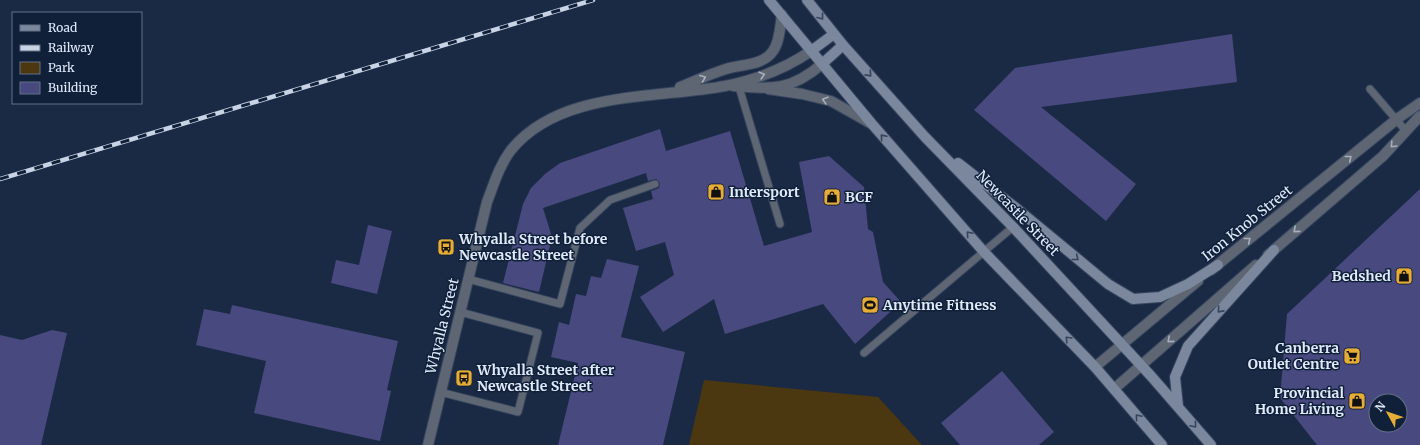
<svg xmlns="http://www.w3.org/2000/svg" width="1420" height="445" font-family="Merriweather,serif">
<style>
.green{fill:#4b3710}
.building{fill:#48497f;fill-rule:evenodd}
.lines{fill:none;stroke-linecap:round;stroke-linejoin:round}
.service-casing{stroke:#36455e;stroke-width:9}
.minor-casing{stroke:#36455e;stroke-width:12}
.secondary-casing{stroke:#36455e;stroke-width:12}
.service{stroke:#5e6673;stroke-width:7}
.minor{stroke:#5e6673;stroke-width:10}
.secondary{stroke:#7a879c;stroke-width:10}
.rail-casing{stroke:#c8d4e6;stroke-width:4.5}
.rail{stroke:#112039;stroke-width:3;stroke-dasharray:9;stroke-linecap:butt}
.oneway{stroke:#36445c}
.oneway2{stroke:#a5afbe}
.labels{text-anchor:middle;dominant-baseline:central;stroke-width:3;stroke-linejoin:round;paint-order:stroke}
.poi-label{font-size:14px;font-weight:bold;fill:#dfeafb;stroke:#112039;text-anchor:start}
.street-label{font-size:14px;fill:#dfeafb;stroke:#112039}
</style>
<rect width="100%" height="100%" fill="#1b2a44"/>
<path class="green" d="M704,380L878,397L922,445H689Z"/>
<path class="building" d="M1232,34L1237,82L1041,107L1136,184L1106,221L974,110L1015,68Z
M660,129L666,151L730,131L764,246L812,232L799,162L829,156L864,187L868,229L873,232L883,282L901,302L855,344L823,304L725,334L714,299L663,332L640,297L674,275L665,242L636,251L623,208L653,199L651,191L659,188L660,183L656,179L648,181L646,173L543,208L552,237L539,292L503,283L523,204L531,188L545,174L560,163Z
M1420,189V445H1317L1280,398L1287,314ZM1376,401H1400V425H1376Z
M368,225L392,231L377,294L331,283L336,260L359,265Z
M607,259L639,266L621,337L685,352L663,445H558L578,363L551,357L559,322L569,325L576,294L586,296L591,276L601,278Z
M232,305L398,341L387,390L391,391L380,441L254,413L266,361L196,345L204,309L230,314Z
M52,330L67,333L41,445H0V335L22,340Z
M1002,371L1054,432L1039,445H960L941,423Z"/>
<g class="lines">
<g class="service-casing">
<path id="service" d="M739,87L780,224
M1370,89L1406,131
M468,279L560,304L580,228L610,200L655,184
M864,353L1013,227
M440,392L518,412L538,333L460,312"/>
</g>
<g class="minor-casing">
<path id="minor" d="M733,86C772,89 791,91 822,64
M680,87C695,81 710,74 726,69C741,64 763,66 773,51C780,41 780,26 782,15
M768,89L802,94L831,101L870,123
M1268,255L1383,156L1420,116
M1211,270L1397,119L1420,103
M1095,367L1198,281
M1114,389L1256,265
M428,445L487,202C494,184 499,166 511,150C560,90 656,99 725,86C755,80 786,68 811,51"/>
</g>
<g class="secondary-casing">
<path id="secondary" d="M769,0L872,124L984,252L1095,367L1162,445
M807,0L843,45L925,137L1013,227L1151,376L1211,445
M811,51L834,34
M822,64L843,45
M958,163L1016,208L1108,284L1133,299L1160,297L1188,284L1218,265
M1178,406L1175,377L1188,346L1274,250"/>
</g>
<use href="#service" class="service"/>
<use href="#minor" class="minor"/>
<use href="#secondary" class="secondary"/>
<g class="rail-casing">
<path id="rail" d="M0,179L593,0"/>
</g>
<use href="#rail" class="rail"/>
</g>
<defs><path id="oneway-chevron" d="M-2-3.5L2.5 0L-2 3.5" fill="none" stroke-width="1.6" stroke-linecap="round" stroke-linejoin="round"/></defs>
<g class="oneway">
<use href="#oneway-chevron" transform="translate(821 17) rotate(52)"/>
<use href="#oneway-chevron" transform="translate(869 74) rotate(48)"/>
<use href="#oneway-chevron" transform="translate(883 137) rotate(-131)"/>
<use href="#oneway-chevron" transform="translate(969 234) rotate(-131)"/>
<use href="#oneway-chevron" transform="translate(1076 258) rotate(39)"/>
<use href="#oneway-chevron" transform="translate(1220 310) rotate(132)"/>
<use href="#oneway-chevron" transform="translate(1068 339) rotate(-134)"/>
<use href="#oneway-chevron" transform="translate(1138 417) rotate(-130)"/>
<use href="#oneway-chevron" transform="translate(1194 425) rotate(50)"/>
</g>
<g class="oneway2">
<use href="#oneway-chevron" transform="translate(762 75) rotate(-16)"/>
<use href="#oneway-chevron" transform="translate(703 78) rotate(-22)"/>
<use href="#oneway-chevron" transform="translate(825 100) rotate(-164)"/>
<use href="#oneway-chevron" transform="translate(1393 145) rotate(134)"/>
<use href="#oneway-chevron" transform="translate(1349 158) rotate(-39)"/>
<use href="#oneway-chevron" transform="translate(1296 230) rotate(139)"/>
<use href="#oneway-chevron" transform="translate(1248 240) rotate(-39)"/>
<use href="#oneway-chevron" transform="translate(1170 340) rotate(139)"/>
</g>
<defs>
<g id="shop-square" transform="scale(0.9)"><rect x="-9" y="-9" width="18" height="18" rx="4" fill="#e6ac36" stroke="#112039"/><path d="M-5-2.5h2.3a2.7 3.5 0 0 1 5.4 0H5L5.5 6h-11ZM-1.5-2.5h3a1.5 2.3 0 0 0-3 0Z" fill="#111"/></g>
<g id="bus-square" transform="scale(0.9)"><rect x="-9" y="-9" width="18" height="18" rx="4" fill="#e6ac36" stroke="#112039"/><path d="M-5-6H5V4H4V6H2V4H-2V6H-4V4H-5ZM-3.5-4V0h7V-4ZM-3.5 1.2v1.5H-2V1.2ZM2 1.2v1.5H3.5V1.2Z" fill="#111"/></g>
<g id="stadium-square" transform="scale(0.9)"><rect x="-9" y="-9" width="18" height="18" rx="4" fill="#e6ac36" stroke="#112039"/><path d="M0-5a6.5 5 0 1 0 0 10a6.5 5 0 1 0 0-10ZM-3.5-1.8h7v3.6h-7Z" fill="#111"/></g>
<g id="supermarket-square" transform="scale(0.9)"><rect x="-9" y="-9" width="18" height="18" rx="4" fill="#e6ac36" stroke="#112039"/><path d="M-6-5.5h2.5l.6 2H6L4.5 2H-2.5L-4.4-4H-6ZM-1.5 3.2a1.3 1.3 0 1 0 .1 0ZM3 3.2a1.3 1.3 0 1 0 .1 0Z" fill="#111"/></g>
</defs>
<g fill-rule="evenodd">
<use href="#shop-square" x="716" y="192"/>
<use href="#shop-square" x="832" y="197"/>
<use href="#bus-square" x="446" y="247"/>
<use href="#shop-square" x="1404" y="276"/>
<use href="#stadium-square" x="870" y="305"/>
<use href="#supermarket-square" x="1352" y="356"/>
<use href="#bus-square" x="464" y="378"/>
<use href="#shop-square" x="1357" y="401"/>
</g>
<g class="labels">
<g class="poi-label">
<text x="729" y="192">Intersport</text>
<text x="845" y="197">BCF</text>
<text x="459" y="239">Whyalla Street before<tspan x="459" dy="16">Newcastle Street</tspan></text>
<text x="1391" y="276" text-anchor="end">Bedshed</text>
<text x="883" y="305">Anytime Fitness</text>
<text x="1339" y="348" text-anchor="end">Canberra<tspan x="1339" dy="16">Outlet Centre</tspan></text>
<text x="477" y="370">Whyalla Street after<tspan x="477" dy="16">Newcastle Street</tspan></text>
<text x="1344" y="393" text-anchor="end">Provincial<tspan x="1344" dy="16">Home Living</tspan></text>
</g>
<g class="street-label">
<text transform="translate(1018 213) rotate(46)">Newcastle Street</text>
<text transform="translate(1247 223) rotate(-39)">Iron Knob Street</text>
<text transform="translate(442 326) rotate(-76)">Whyalla Street</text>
</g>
</g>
<rect x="12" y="12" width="130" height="92" fill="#112039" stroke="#637187"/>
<rect x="20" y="25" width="20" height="6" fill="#7a879c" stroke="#637187"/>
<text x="48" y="32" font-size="12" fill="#dfeafb">Road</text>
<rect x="20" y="45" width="20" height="6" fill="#c8d4e6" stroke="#637187"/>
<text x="48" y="52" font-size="12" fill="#dfeafb">Railway</text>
<rect x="20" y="62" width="20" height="12" fill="#4b3710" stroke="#637187"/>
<text x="48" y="72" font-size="12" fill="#dfeafb">Park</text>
<rect x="20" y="82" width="20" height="12" fill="#48497f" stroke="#637187"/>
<text x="48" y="92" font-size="12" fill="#dfeafb">Building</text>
<g transform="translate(1388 413) rotate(310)"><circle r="19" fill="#112039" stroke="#637187"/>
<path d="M0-3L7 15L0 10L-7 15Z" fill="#e6ac36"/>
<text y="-6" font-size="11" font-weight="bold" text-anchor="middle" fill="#dfeafb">N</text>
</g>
</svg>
